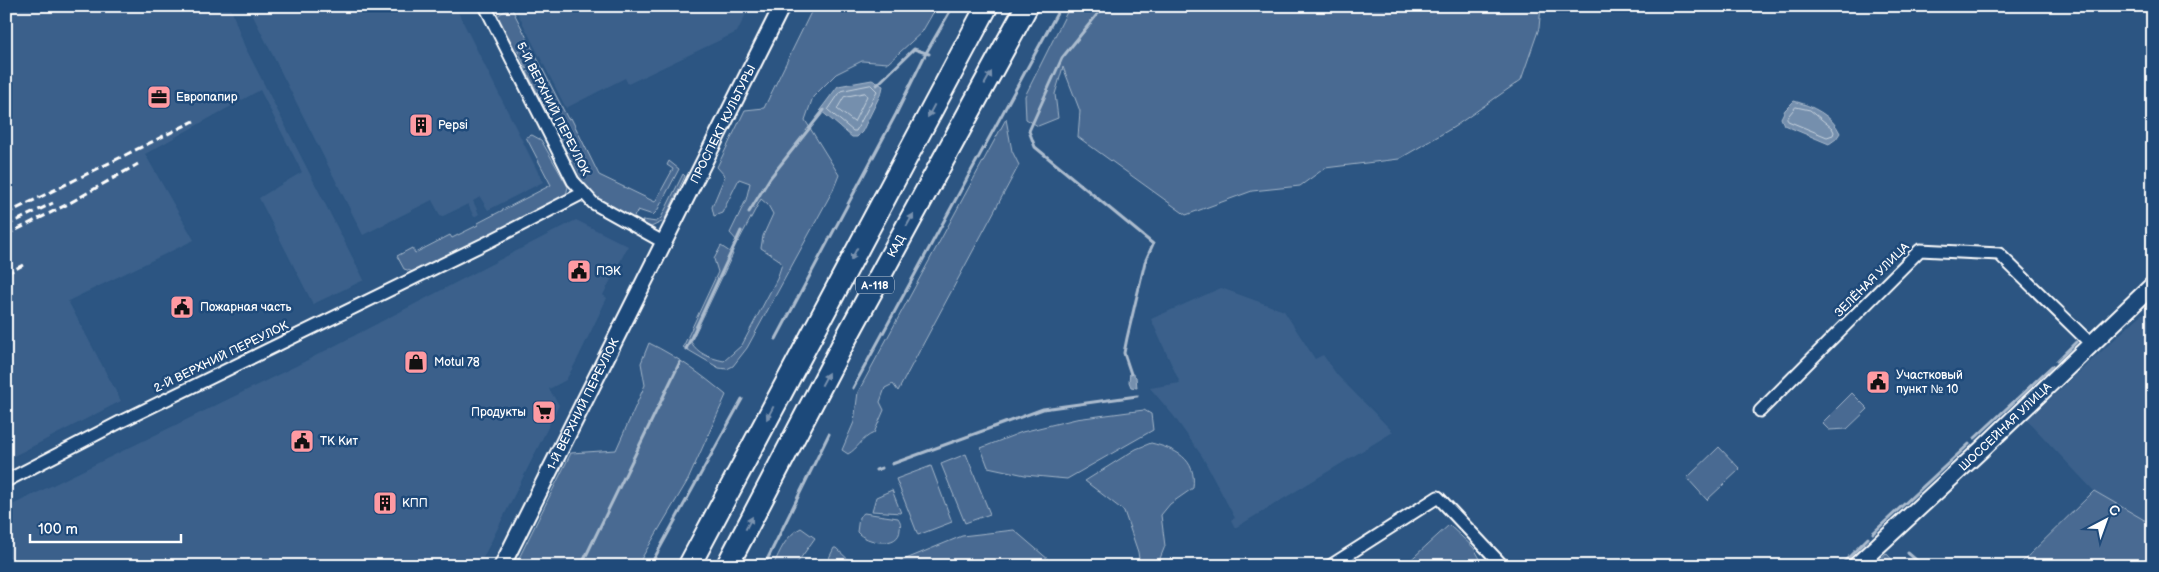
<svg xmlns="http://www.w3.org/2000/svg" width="2159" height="572" font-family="'Balsamiq Sans',sans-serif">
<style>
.built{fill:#3b618b}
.green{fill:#486b92;stroke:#a4b5c8}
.water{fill:#748fad;stroke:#acbcce}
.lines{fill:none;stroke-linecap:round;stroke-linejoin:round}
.shore{stroke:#c7d2de;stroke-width:1}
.stream{stroke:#acbcce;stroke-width:3}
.minor-casing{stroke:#fff;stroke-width:15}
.tertiary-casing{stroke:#fff;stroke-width:19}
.secondary-casing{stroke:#fff;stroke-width:20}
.motorway-casing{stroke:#fff;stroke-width:25}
.minor{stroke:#1f4a7a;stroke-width:11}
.tertiary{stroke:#1f4a7a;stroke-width:15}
.secondary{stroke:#1f4a7a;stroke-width:16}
.motorway{stroke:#1f4a7a;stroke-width:21}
.rail{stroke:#fff;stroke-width:3;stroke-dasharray:8 4;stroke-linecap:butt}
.oneway{fill:#7992af}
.labels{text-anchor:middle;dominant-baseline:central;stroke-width:5;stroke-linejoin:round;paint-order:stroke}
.shield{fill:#1f4a7a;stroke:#bcc9d7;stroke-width:1}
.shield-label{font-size:11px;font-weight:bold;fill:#fff}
.poi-label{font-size:12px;fill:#fff;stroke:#1f4a7a;text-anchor:start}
.street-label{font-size:12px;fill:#fff;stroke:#1f4a7a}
</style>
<rect width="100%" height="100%" fill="#2c5582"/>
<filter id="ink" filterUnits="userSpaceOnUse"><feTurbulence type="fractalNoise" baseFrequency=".02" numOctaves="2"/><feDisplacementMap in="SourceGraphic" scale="10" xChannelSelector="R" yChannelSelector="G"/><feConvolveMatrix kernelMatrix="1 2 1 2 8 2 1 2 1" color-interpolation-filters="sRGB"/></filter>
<g filter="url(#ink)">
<path class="built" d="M6,6H230L244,45L364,280L313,304L259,198L302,172L260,90L145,154L194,240L68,301L121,401L6,460Z
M248,6H455L543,182L488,210L480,197L473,201L479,214L474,217L468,204L441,217L432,200L363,235Z
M514,6H750L737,32L628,84L625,78L566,108Z
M576,220L628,246L603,295L607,298L577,360L566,380L549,389L559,405L479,566H6V508L298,365Z
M1221,288L1284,311L1315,359L1323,355L1337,375L1393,432L1235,528L1231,520L1235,518L1202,456L1173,415L1150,388L1180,383L1151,319Z
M2143,313L2153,323V525L2094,491L2027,420Z"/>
<path class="green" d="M814,6H937L922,32L888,63L862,61L836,74L813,97L805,120L839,175L833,190L747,348L733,366L727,369L719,368L683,347L718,272L714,259L721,246L733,254L691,342C698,354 710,358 724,361L742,345L777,279L782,264L778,259L761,248L763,236L773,214L768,205L761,199L738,242L730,233L746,200L750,183L739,179L722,213L714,216L712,207L725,176L717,167L745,110L764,108Z
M1070,6H1541L1539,28L1521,80L1454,127L1399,159L1325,168L1300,186L1252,191L1186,215L1078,137L1080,111L1063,67L1055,94L1058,118L1038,126L1026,119L1025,96Z
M511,7L568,119L571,118L599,175L655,202L673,169L667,165L669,161L679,169L657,211L653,215L638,210L633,218L602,202L588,190L577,174L560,142L562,141L527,72L530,70L529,68L526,69L518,51L515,52L497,16Z
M1006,119L1012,151L1019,165L898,391L893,384L885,388L880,402L884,410L874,433C860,439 859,448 848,454L842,450L854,422L858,392Z
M532,135L541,140L568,187L566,195L417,273L404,269L397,256L412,248L415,253L450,235L452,238L478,225V223L551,185L526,137Z
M683,174L685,176L664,221L651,227L642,223L643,220L656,222L661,218Z
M649,343C678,357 702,375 726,395L688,480L637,566H515L571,453L616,450L645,385L641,363Z
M1852,393L1868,409L1847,429L1829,430L1822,423Z
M1144,410L1151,414L1153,430L1067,479L1025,475L988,467L981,448L1022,432L1076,419Z
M1151,443C1175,449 1197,458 1193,488L1170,504L1161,515L1165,546L1157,566H1140L1138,552L1124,511L1085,481L1136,449Z
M1719,447L1740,469L1707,500L1687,478Z
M966,454L990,514L965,523L941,464Z
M931,466L952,522L918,535L896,479Z
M892,490L901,513L872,511L876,497Z
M2094,491L2153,525V566H2018Z
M864,513L898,518C901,522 901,525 900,529C900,549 866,543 857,532L859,517Z
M1449,525L1474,548L1484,566H1404Z
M801,528L815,538L795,566H773C780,551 786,535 801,528Z
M1014,530L1056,566H889L962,536Z
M834,548H836L855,566H825Z
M1886,553L1898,566H1875Z"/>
<path class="water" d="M872,80L883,86L882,91L862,132L857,137H852L820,110L838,86Z
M1794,101C1812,106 1832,115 1840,133L1836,139L1829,144L1784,125L1781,118L1785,110Z
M1130,372L1136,377L1137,388L1131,387L1129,382Z"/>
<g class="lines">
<path class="shore" d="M871,85L877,91L856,131H853L828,110L841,91Z
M865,93L867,96L854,122L837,109L844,97Z
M1796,107L1810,110L1832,128L1834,132L1833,135L1827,137L1788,121L1787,118Z"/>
<path class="stream" d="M1104,6L1062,58L1029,131L1035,147L1153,244L1145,262L1127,338L1124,353L1131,374
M877,85L914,49L929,54
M749,212L770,178L824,110
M776,339L896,114L926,53L953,6
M686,349L741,231
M2057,361L2076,342
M853,388L1061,6
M1975,438L2052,366
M892,464L1043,409L1137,396
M876,470L882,468
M1873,533L1969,444
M1908,553L1923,566
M581,566L680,362
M650,566L742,399
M764,566L829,434
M1840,566L1868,538"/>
<g class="minor-casing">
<path id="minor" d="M485,6L573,181L593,203L663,242
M1760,411L1920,250L1999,254L2091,344
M6,481L120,422L490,241L583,193
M1330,566L1438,497L1503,566"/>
</g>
<g class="tertiary-casing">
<g id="tertiary">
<path id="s1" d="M502,566L782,6"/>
</g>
</g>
<g class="secondary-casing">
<g id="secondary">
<path id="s2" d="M1856,566L1981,450L2153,285"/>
</g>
</g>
<g class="motorway-casing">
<g id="motorway">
<path d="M689,566L987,6"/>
<path id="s3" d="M727,566L845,340L1027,6"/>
</g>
</g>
<use href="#minor" class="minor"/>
<use href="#tertiary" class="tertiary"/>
<use href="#secondary" class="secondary"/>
<use href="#motorway" class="motorway"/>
<path class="rail" d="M6,214L194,121
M6,226L53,203
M6,235L68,204L138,164
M6,274L23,265"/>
</g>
<defs><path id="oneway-solid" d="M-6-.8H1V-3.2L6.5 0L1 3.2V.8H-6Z" transform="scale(1.25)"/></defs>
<g class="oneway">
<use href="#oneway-solid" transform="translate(988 78) rotate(-61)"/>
<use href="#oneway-solid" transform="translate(931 111) rotate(118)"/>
<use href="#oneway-solid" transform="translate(910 220) rotate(-61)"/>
<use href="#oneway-solid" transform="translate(854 254) rotate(118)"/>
<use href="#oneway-solid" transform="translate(825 379) rotate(-62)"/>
<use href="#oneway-solid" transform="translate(770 413) rotate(118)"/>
<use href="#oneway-solid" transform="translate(749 523) rotate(-62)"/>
</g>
</g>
<defs>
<g id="office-square" transform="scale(1.25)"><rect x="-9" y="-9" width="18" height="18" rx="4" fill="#ff9aa2" stroke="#1f4a7a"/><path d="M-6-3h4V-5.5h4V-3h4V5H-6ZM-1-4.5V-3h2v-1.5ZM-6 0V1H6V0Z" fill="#111"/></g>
<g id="building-square" transform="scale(1.25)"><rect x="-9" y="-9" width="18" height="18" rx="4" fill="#ff9aa2" stroke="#1f4a7a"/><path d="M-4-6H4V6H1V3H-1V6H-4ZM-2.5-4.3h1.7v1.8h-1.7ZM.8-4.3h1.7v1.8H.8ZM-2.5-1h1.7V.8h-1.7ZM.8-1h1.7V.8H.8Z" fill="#111"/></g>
<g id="civic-square" transform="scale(1.25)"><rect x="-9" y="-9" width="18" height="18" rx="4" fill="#ff9aa2" stroke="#1f4a7a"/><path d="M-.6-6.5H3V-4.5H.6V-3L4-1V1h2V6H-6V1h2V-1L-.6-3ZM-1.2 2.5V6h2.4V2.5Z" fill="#111"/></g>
<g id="shop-square" transform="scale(1.25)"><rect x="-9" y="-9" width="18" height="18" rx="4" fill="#ff9aa2" stroke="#1f4a7a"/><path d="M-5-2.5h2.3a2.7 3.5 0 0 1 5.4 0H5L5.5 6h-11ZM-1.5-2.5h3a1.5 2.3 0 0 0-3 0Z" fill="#111"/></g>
<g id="supermarket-square" transform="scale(1.25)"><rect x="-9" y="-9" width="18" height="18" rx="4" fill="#ff9aa2" stroke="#1f4a7a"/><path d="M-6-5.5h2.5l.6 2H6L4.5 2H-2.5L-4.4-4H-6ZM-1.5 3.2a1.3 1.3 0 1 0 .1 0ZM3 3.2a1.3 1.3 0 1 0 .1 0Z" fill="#111"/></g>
</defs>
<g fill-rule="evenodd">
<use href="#office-square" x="159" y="97"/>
<use href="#building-square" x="421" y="125"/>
<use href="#civic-square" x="579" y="271"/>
<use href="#civic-square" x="182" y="307"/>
<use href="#shop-square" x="416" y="362"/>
<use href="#civic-square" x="1878" y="382"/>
<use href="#supermarket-square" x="544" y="412"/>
<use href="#civic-square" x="302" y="441"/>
<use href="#building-square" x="385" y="503"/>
</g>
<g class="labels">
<rect class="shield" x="856" y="276.5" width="38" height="17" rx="4"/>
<g class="shield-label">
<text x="875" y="285">А-118</text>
</g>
<g class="poi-label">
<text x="176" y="97">Европапир</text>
<text x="438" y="125">Pepsi</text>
<text x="596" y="271">ПЭК</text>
<text x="200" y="307">Пожарная часть</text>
<text x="434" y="362">Motul 78</text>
<text x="1896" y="375">Участковый<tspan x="1896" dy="14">пункт № 10</tspan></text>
<text x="526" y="412" text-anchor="end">Продукты</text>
<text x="320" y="441">ТК Кит</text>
<text x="402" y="503">КПП</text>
</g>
<g class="street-label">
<text transform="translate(553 109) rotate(63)">5-Й ВЕРХНИЙ ПЕРЕУЛОК</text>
<text stroke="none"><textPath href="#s1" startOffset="494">ПРОСПЕКТ КУЛЬТУРЫ</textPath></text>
<text stroke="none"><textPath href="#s3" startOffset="362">КАД</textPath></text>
<text transform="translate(1872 280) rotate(-45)">ЗЕЛЁНАЯ УЛИЦА</text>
<text transform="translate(221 357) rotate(-26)">2-Й ВЕРХНИЙ ПЕРЕУЛОК</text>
<text stroke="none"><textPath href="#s1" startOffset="181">1-Й ВЕРХНИЙ ПЕРЕУЛОК</textPath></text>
<text stroke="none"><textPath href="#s2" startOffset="204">ШОССЕЙНАЯ УЛИЦА</textPath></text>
</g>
</g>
<rect width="2159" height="572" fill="none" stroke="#1f4a7a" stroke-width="25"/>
<rect x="12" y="12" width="2134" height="547" fill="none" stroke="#fff" stroke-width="2" filter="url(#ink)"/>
<g transform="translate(2106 520) rotate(41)" stroke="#1f4a7a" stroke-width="4" paint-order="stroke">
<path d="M0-4L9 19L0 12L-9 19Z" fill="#ffffff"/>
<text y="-8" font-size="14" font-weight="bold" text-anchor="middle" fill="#ffffff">С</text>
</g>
<path d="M30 534v8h151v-8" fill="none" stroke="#ffffff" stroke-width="2.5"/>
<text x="38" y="534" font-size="15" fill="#ffffff" stroke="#1f4a7a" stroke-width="4" paint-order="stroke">100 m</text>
</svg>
